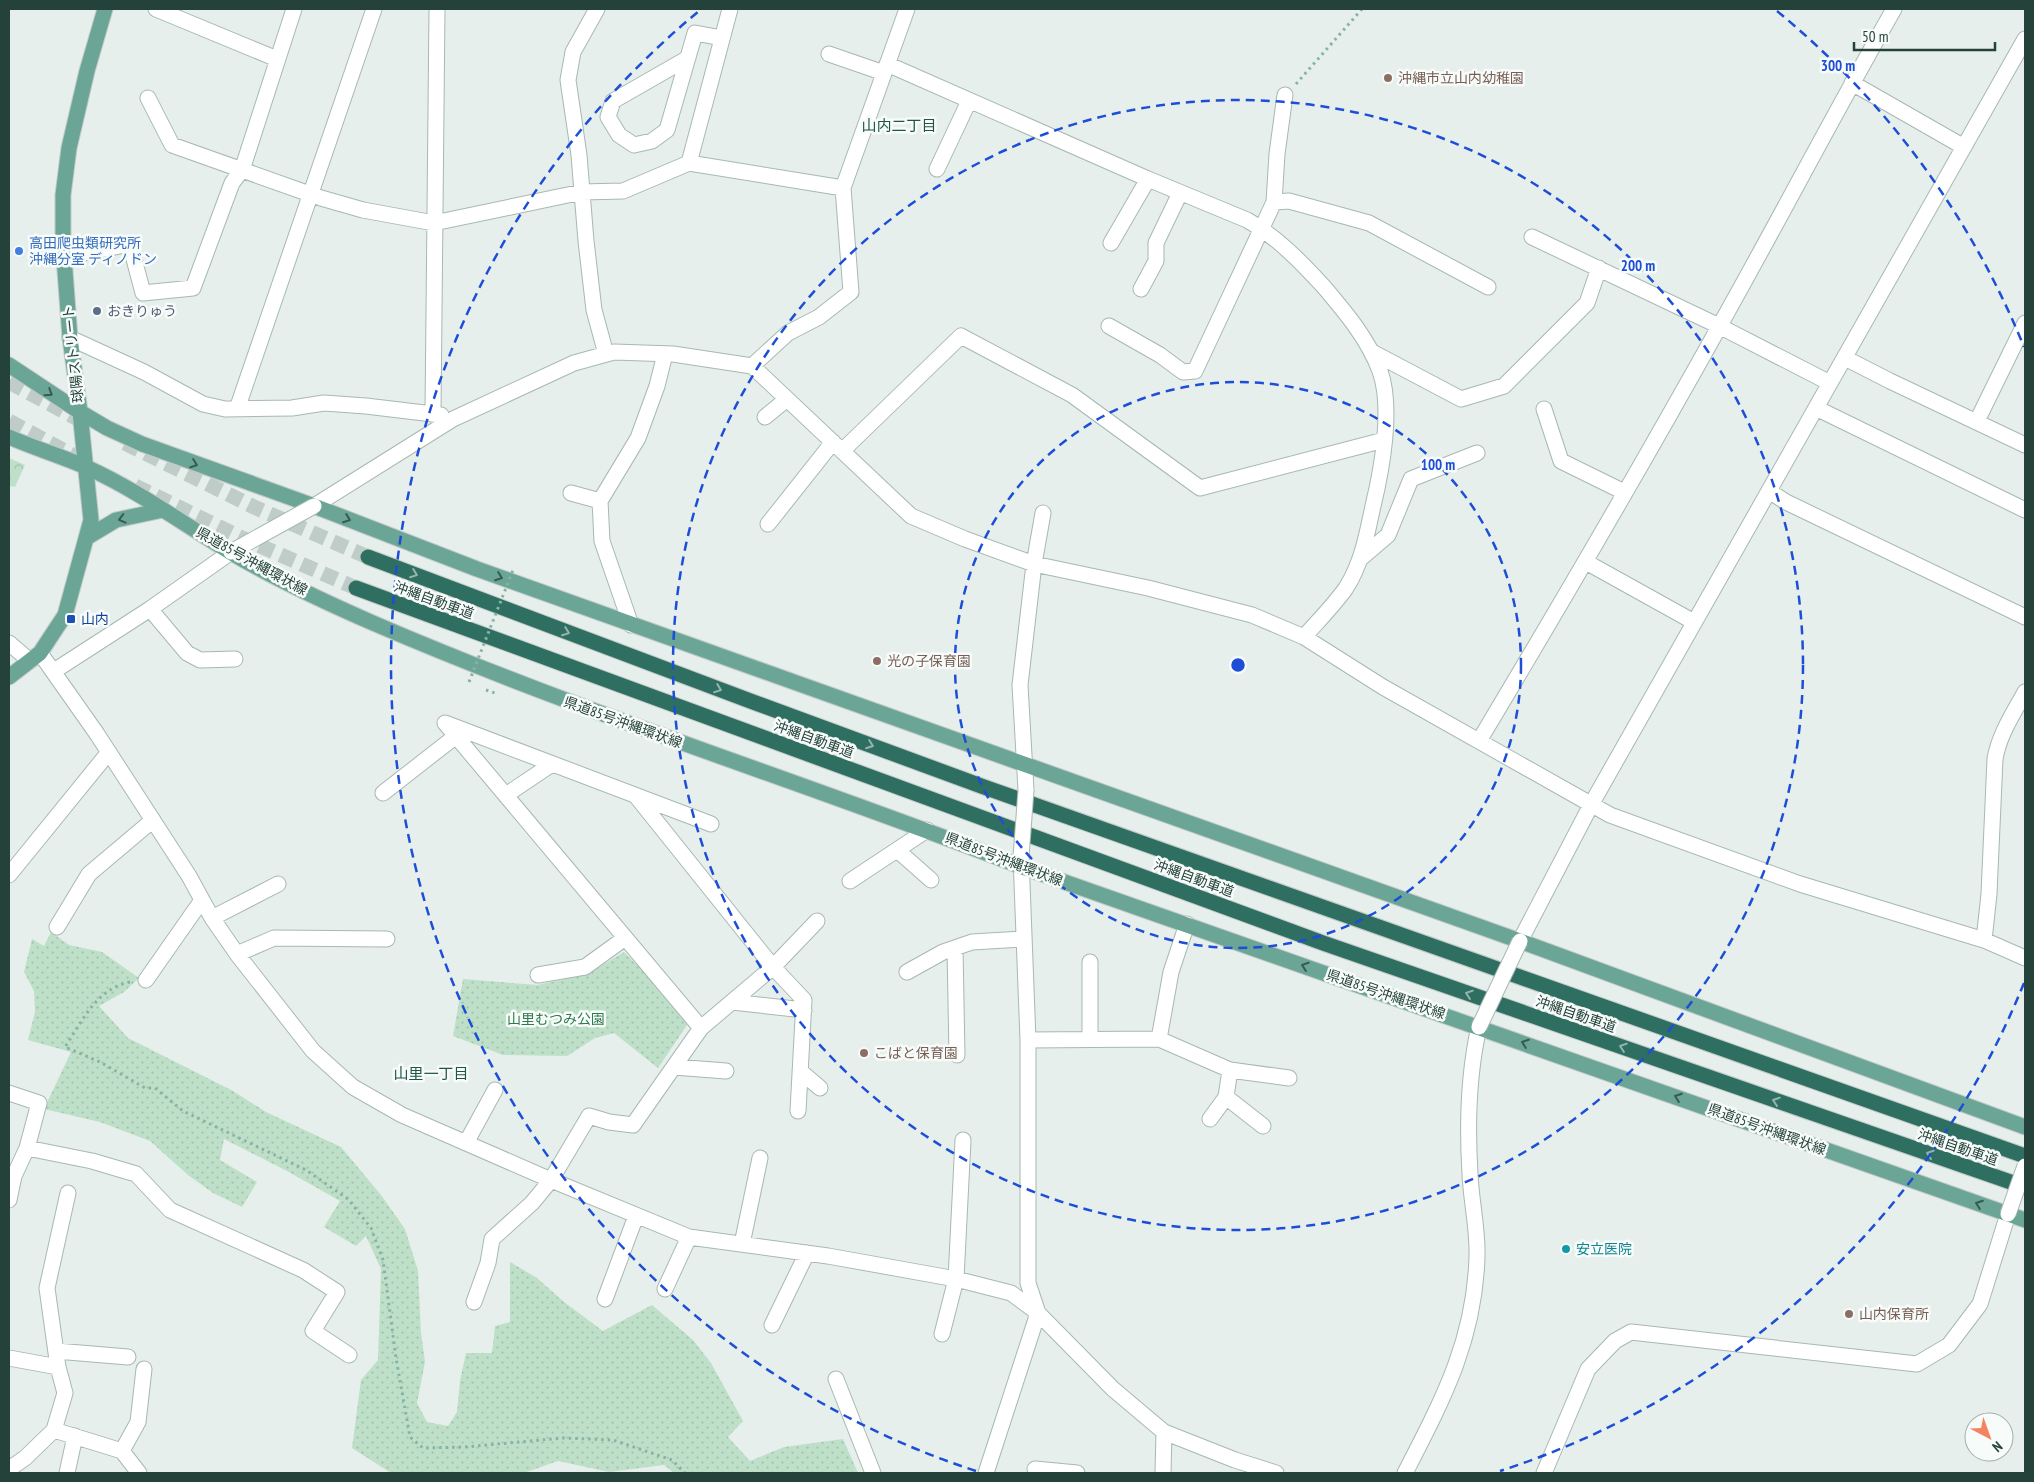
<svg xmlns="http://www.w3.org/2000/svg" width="2034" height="1482" font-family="'PT Sans Narrow','Noto Sans JP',sans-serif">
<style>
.forest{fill:url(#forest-crowns)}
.park{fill:url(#park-dots)}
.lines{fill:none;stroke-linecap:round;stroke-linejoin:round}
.highway-tunnel{stroke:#bfccc8;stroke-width:15;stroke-dasharray:15 8;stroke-linecap:butt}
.minor-casing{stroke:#a8b8b2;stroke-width:17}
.major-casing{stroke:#c2cac8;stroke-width:17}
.highway-casing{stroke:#c2cac8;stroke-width:17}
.path{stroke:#86b3a5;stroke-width:3;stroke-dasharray:2.5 4;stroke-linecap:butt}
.minor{stroke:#fff;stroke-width:15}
.major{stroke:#6aa596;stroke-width:15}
.highway{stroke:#2f6f62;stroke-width:15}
.minor-bridge-casing{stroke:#a8b8b2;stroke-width:17;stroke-linecap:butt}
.path-bridge{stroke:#86b3a5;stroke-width:3;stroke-dasharray:2.5 4;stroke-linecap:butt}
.minor-bridge{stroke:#fff;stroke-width:15}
.oneway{stroke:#365b51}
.oneway2{stroke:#93b5ae}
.ring{fill:none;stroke:#1d4ed8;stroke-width:2.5;stroke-dasharray:9 6}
.education-dot{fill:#8d6e63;stroke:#f7fbf9;stroke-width:2}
.shop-dot{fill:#3f7fe0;stroke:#f7fbf9;stroke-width:2}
.service-dot{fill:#5c6f8a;stroke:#f7fbf9;stroke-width:2}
.transit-dot{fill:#1a4fb4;stroke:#f7fbf9;stroke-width:2}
.culture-dot{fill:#0f9aa8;stroke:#f7fbf9;stroke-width:2}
.labels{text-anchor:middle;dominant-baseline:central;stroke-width:5;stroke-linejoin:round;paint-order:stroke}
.education-label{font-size:14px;fill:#785e54;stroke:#f7fbf9;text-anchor:start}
.shop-label{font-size:14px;fill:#366cbe;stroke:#f7fbf9;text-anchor:start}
.service-label{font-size:14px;fill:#4e5e75;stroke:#f7fbf9;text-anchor:start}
.street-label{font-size:14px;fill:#24423a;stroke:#f7fbf9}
.transit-label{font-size:14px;fill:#164399;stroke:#f7fbf9;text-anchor:start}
.park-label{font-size:14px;fill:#2d7a4b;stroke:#f7fbf9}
.culture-label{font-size:14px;fill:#0d838f;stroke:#f7fbf9;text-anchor:start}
.neighbourhood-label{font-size:15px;fill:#1f5548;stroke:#f7fbf9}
.centre{fill:#1d4ed8;stroke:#f7fbf9;stroke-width:2.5}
.ring-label{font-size:15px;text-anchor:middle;font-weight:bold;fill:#1d4ed8;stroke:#f7fbf9;stroke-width:5;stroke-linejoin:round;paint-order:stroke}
</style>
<defs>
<pattern id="forest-crowns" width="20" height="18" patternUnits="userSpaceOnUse" patternTransform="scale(1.25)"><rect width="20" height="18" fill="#bfe0c8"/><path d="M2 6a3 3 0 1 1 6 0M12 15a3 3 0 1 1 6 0" fill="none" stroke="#a4c1ad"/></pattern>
<pattern id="park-dots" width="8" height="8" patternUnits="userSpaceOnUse" patternTransform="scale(1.25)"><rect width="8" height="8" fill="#bfe0c8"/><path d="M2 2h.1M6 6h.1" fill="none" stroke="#a4c1ad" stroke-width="1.8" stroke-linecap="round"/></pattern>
</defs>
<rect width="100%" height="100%" fill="#e6efeb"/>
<path class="forest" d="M9,458L25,465L15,487L9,486Z"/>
<path class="park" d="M51,932L69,945L102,952L139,978L124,992L99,1006L128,1038L233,1091L266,1112L341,1147L381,1195L405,1229L418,1271L421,1333L425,1362L417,1403L427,1422L448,1426L457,1412L460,1381L466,1353H492L495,1326L510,1322V1262L537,1278L564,1302L603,1331L652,1305L693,1340L711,1363L743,1421L728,1437L750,1461L784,1447L843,1439L858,1473H674L664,1465L609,1472L558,1461L524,1473H391L352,1448L361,1380L378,1360L381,1269L366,1236L356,1246L324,1227L340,1201L287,1171L224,1139L220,1160L257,1182L242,1207L213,1193L188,1175L150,1141L100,1122L44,1109L71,1052L28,1040L35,1012L34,991L24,972L32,939L44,946Z
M624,952L691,1019L658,1068L614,1033L595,1038L567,1056L503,1055L453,1036L463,979L537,985L588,974Z"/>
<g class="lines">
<path class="highway-tunnel" d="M9,382L91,426
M9,421L76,457
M125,443L254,507L368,557
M135,486L240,537L356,588"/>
<g class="minor-casing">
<path id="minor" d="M156,9L277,59
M597,9L573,52L568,80L579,155L586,241L594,310L606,354
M730,9L689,163L843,188
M829,54L884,73
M688,58L613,101L608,117L619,135L634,145L652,141L667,130L695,33L722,38
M887,64L1148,179L1247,220C1277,237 1301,262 1324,287C1346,313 1368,339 1380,371C1393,408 1382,469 1373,506C1367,534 1362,563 1346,588C1334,605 1318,621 1304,637
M1852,83L1964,147
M148,98L172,145L321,198L363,210L434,223L582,192L623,191L689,163
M937,169L969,101
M1274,202L1289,201L1369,223L1488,287
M1532,237L1719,326L1830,383
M1111,243L1148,179
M64,257L130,244L143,293L193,288L232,183L242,170L294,9
M1141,289L1156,261V243L1180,193
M1109,326L1160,355L1183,372L1195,371L1274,202L1277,154L1285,95
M70,338L144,372L203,404L225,409L292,408L324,403L366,406L441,415
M1372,352L1461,399L1504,386L1587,303L1599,268
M1845,358L1890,381L2025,445
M752,366L788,333L819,317L851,292L843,188L907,9
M1816,408L2025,510
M237,409L374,9
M1544,409L1561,461L1624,492
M433,413L437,9
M765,417L787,399
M1977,421L2025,323
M842,451L961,336L1072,395L1200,488L1384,440
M1769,491L1786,502L2025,617
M571,493L600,501
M314,506L453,419L574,363L614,352L673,354L752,366L911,516L965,539L1034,564L1148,588L1252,615L1304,637L1383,687L1610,815L1800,884L1984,940L2025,958
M768,524L833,442
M1360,559L1388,535L1411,479L1477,453
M1586,562L1694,622
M150,609L187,653L200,660L235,659
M631,625L602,541L600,501L638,438L657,386L665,354
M9,643L30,661
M40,653L97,734L189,876L212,918L237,954L313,1051L353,1087L402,1115L551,1180L689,1237L828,1256L956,1279L1011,1293L1038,1313L1113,1389L1164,1432L1235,1460L1276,1473
M54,671L150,609L231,552
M1479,741C1561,604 1641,467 1719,327C1778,222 1834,114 1894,9
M1026,790L1020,685L1034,564L1043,513
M383,793L456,736
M506,795L552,764
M636,796L773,967L804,1000L798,1111
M897,850L931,880
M9,875L109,752
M850,881L927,830
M212,918L278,884
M57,927L89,874L153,820
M1984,940L1989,894L1995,759C1999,735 2013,714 2025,692
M1520,941L1592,803L2025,39
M955,948L957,1055
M237,954L274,938L387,939
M907,972L943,952L972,942L1024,939
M538,975L585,967L625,938
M146,980L202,900
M732,1002L804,1010
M701,1028L445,723L711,824
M1090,1039V962
M1159,1039L1171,972L1187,924
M1028,1040L1159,1039L1230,1070L1289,1078
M674,1067L726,1071
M1230,1070L1226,1097L1263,1126
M800,1071L820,1088
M9,1093L39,1103L27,1148
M1210,1119L1226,1097
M466,1143L495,1090
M9,1175L14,1176L27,1148L92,1161L136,1174L170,1210L303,1270L337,1292L313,1331L349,1355
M9,1200L14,1176
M742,1244L760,1158
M665,1289L689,1237
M605,1299L636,1216
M474,1302L488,1263L492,1239L532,1203L551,1180L589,1116L609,1122L633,1125L701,1028L773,967L817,921
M772,1325L807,1253
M942,1334L956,1279L963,1140
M56,1351L128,1357
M9,1358L58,1367L47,1288L68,1193
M836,1379L873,1473
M54,1430L65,1393L58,1367
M122,1451L138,1422L144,1369
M1035,1469L1077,1473
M10,1473L12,1467L25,1458L54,1430L122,1451L139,1473
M67,1473L75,1436
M986,1473L1038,1313L1028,1283V1040L1021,857
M1163,1473L1164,1432
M1405,1473C1442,1401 1475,1340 1477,1256C1478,1229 1471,1201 1470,1174C1467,1125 1468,1075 1479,1027
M1544,1473L1588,1369L1615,1341L1631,1332L1917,1364L1949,1345L1980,1304L2008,1214"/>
</g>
<g class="major-casing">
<path id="major" d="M9,365L80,412L107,428L142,444L314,506L477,569L1520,941L2025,1127
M9,437C34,448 61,456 86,467C137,490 182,523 230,552C275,579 325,602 373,623C586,715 807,783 1022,867L2025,1220
M86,538L116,520L163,510
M9,677L40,653L65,615L91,520L80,412L70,338L63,244V195L69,148L87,71L105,9"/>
</g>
<g class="highway-casing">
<path id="highway" d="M368,557L753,702L984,787L2025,1156
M356,588L1323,943L2025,1187"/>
</g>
<path class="path" d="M1296,84L1362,9
M486,690L498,694
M130,982C96,989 83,1020 65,1047L100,1062L145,1088H155L183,1111L306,1170L348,1199L371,1228L383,1260L396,1358L410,1437L423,1448L465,1447L563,1438L613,1440L672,1460L685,1473"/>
<use href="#minor" class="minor"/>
<use href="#major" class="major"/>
<use href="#highway" class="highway"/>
<g class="minor-bridge-casing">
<path id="minor-bridge" d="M231,552L314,506
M1021,857L1026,790
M1479,1027L1520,941
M2008,1214L2025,1166"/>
</g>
<path class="path-bridge" d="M469,682L513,570"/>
<use href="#minor-bridge" class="minor-bridge"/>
</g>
<defs><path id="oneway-chevron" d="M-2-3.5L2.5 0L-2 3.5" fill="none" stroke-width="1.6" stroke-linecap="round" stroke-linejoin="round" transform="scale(1.25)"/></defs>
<g class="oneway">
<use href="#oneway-chevron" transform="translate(49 393) rotate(33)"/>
<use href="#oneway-chevron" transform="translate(194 464) rotate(19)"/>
<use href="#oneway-chevron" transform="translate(122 519) rotate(165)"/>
<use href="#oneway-chevron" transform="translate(347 519) rotate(21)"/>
<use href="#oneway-chevron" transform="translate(499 577) rotate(20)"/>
<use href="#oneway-chevron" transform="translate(1305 966) rotate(-161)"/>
<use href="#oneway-chevron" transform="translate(1525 1043) rotate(-160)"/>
<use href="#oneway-chevron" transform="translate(1678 1097) rotate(-160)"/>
<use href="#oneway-chevron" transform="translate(1979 1204) rotate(-160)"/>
</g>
<g class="oneway2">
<use href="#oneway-chevron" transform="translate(414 574) rotate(21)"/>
<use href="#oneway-chevron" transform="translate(566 632) rotate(21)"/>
<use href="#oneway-chevron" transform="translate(718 689) rotate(21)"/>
<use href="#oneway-chevron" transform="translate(870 745) rotate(20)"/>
<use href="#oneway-chevron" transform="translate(1469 994) rotate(-161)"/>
<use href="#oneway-chevron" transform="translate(1623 1047) rotate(-161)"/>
<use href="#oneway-chevron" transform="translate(1776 1101) rotate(-161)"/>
<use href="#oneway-chevron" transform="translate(1930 1154) rotate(-161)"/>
</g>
<g class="ring">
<circle cx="1238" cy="665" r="283"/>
<circle cx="1238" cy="665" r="565"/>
<path d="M2024 983A848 848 0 0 1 1500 1471M976 1471A848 848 0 0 1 699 11M1777 11A848 848 0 0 1 2024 347"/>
</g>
<g class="education-dot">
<circle cx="1388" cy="78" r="5"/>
<circle cx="877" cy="661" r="5"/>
<circle cx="864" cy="1053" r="5"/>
<circle cx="1849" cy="1314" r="5"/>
</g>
<circle class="shop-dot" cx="19" cy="251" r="5"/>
<circle class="service-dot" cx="97" cy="311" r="5"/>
<rect class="transit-dot" x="66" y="614" width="10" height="10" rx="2.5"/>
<circle class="culture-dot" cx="1566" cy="1249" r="5"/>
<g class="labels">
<g class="education-label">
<text x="1398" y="78">沖縄市立山内幼稚園</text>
<text x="887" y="661">光の子保育園</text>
<text x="874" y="1053">こばと保育園</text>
<text x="1859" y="1314">山内保育所</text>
</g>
<g class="shop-label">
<text x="29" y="243">高田爬虫類研究所<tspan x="29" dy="16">沖縄分室 ディノドン</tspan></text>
</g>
<g class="service-label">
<text x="107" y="311">おきりゅう</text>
</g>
<g class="street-label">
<text transform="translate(73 354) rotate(-96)">球陽ストリート</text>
<text transform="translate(252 561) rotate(29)">県道85号沖縄環状線</text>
<text transform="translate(434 600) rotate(20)">沖縄自動車道</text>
<text transform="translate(623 722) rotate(20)">県道85号沖縄環状線</text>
<text transform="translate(814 739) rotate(20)">沖縄自動車道</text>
<text transform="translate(1004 859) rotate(21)">県道85号沖縄環状線</text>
<text transform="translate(1194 878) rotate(20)">沖縄自動車道</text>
<text transform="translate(1386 994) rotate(19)">県道85号沖縄環状線</text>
<text transform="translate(1576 1014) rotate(19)">沖縄自動車道</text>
<text transform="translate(1767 1129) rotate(20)">県道85号沖縄環状線</text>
<text transform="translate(1958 1147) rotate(19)">沖縄自動車道</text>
</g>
<g class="transit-label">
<text x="81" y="619">山内</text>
</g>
<g class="park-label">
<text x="556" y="1019">山里むつみ公園</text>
</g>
<g class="culture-label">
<text x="1576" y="1249">安立医院</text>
</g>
<g class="neighbourhood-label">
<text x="899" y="125">山内二丁目</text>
<text x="431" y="1073">山里一丁目</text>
</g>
</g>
<circle cx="1238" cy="665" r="8" class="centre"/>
<g class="ring-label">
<text x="1838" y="71">300 m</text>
<text x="1638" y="271">200 m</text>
<text x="1438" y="470">100 m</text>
</g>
<rect width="2034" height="1482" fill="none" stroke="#24423a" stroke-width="20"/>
<g transform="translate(1989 1437) rotate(139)"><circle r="24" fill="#f7fbf9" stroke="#a3b1ad"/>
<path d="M0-4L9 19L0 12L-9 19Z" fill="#f4845f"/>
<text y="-8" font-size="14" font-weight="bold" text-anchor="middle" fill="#24423a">N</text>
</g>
<path d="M1854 42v8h141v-8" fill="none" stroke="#24423a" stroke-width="2.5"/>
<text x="1862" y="42" font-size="15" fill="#24423a" stroke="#f7fbf9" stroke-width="4" paint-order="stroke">50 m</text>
</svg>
